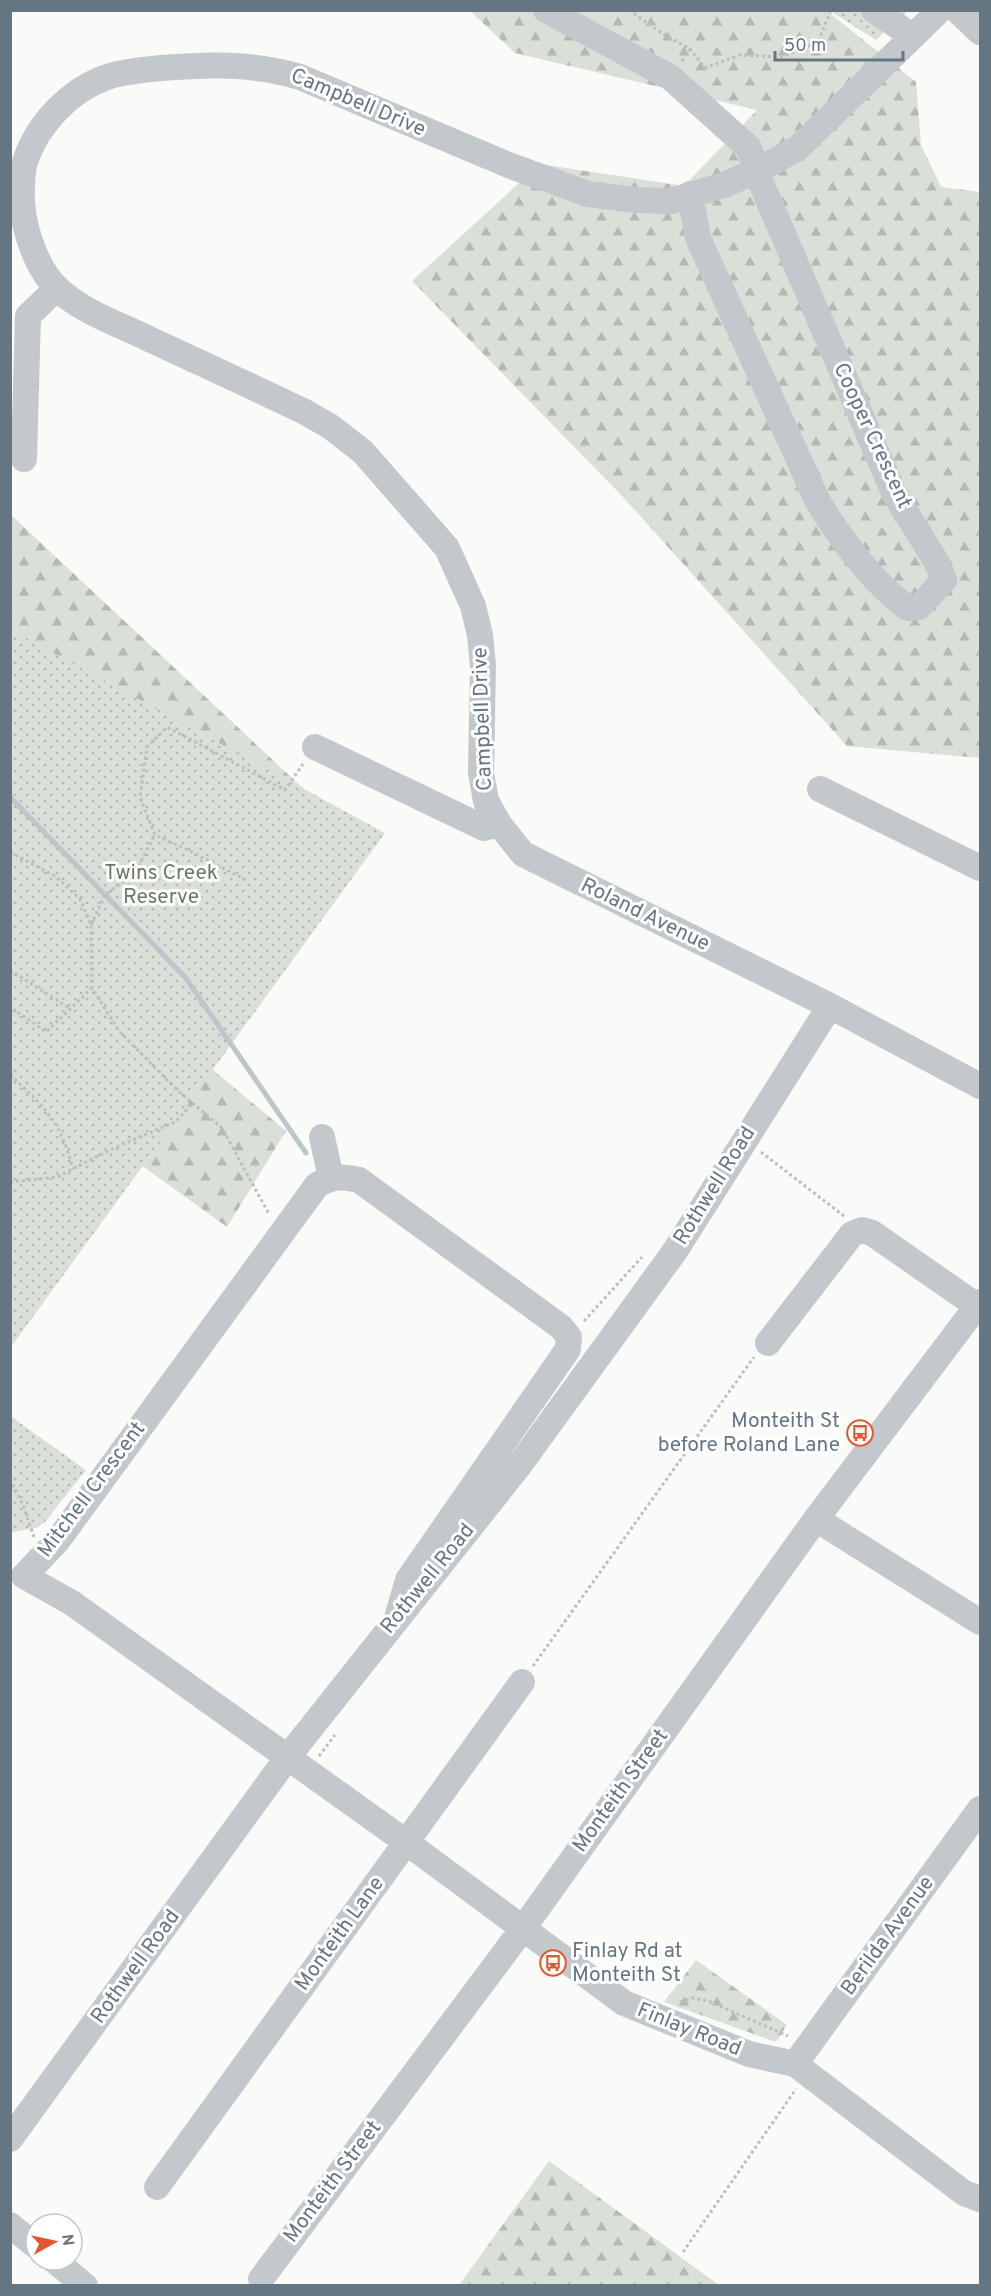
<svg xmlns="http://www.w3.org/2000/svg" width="991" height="2296" font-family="Overpass,sans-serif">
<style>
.forest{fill:url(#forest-firs)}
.park{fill:url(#park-dots)}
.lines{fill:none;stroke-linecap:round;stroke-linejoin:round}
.stream{stroke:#bbc7cb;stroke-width:5}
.path{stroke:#bbbfc2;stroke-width:3;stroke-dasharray:3 3;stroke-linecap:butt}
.minor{stroke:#c3c8cc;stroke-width:26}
.labels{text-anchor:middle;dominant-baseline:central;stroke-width:6;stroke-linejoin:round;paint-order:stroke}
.street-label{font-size:21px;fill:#657683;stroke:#fff}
.park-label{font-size:21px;fill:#687a64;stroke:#fff}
.poi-label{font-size:21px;fill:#657683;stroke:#fff;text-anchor:end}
</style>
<defs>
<pattern id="forest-firs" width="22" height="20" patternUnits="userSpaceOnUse" patternTransform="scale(1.5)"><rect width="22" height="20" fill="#dadfd7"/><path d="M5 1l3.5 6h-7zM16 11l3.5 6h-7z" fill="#b4b9b4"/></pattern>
<pattern id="park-dots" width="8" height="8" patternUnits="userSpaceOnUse" patternTransform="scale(1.5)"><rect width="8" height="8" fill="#dadfd7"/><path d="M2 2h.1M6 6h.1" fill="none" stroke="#b4b9b4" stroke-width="1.8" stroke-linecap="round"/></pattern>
</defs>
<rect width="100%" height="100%" fill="#fafaf8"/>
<path class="forest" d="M470,11H827L916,82L921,145L941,187L980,192V758L847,746L624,498L412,281L540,164L684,186L757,110L515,53Z
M11,515L354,836L194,1054L286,1131L227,1227L123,1152L11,1305Z
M696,1960L787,2025L776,2042L664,2002Z
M549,2161L719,2285H459Z"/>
<path class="park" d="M830,11H908L876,40Z
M11,630L385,833L11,1347Z
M10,1416L86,1470L44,1523L36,1528L12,1532L10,1531Z"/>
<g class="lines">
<path class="stream" d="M10,797L185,977L306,1153"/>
<path class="path" d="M629,10L660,32L690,49L705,68L740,55L783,57L818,42L831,10
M682,61L690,49
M10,852L55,876L80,899L91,925L92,988L119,1031L178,1091L222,1128L269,1214
M246,880L188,850L155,835L140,797L147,747L167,727L285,790L303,764
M91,925L105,895L135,873L154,836
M10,970L69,1008
M10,1017L15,1010L46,1032L92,988
M10,1075C44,1106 61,1122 73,1169
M761,1152L844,1216
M10,1182L57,1177L116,1147L175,1122L193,1103
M584,1321L642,1257
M10,1479L23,1505L34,1537
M533,1666L754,1357
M319,1756L335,1735
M680,2002L692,1998L708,2001L788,2036
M683,2252L796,2089"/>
<path class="minor" d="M546,10L670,77L749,148L756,171L894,493L936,561L944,580L919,607L907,608C870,579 843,542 818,502L698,238L690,194
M874,10L912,36
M940,10L798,148L756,171L724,185L671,201L635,200L588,194L511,166L300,77C253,63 209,64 161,68C144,70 124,71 107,77C70,90 37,124 25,162C21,174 22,190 22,203C24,230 37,270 58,289C82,312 119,324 149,339C201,363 253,387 305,412L331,427L363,452L447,548L473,606L480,635L483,666L481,773L486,801L499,824L523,854L830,1006L980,1086
M957,10L980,32
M24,459L28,316L57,288
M315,747L484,828L499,824
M820,789L980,868
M322,1137L331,1178
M768,1343L852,1234L862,1230L872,1233L977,1306
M816,1519L980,1622
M397,1618L408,1580L568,1349L569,1337L561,1327L359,1180C340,1176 334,1176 317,1185L58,1540L24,1576L72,1603L406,1842L624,2003L749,2054L795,2064L964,2193L980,2199
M795,2064L980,1809
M10,2139L287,1758L518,1467L675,1251L830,1006
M157,2187L522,1682
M10,2225L36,2246
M54,2260L85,2286
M261,2279L524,1927L816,1519L980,1302"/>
</g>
<defs>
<g id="bus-ring" transform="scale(1.35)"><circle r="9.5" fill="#fff" stroke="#e4572e" stroke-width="1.5"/><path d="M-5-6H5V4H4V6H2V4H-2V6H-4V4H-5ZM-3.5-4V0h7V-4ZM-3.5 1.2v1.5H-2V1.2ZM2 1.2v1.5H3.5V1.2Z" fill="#e4572e"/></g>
</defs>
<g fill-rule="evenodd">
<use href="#bus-ring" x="860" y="1433"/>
<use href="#bus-ring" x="553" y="1963"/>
</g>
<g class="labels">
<g class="street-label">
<text transform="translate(358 103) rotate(23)">Campbell Drive</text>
<text transform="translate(872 436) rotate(65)">Cooper Crescent</text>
<text transform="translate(483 719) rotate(-92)">Campbell Drive</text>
<text transform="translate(645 915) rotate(26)">Roland Avenue</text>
<text transform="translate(715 1186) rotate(-58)">Rothwell Road</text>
<text transform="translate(92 1490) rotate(-53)">Mitchell Crescent</text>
<text transform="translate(428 1579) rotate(-51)">Rothwell Road</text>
<text transform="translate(621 1791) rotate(-54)">Monteith Street</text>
<text transform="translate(340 1934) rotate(-54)">Monteith Lane</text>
<text transform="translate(888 1936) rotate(-54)">Berilda Avenue</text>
<text transform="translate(136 1967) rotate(-54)">Rothwell Road</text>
<text transform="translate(689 2030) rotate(22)">Finlay Road</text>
<text transform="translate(333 2182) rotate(-53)">Monteith Street</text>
</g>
<g class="park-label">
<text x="161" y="873">Twins Creek<tspan x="161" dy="24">Reserve</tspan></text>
</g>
<g class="poi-label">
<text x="840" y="1421">Monteith St<tspan x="840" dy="24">before Roland Lane</tspan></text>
<text x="572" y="1951" text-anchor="start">Finlay Rd at<tspan x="572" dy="24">Monteith St</tspan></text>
</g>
</g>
<rect width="991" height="2296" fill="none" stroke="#657683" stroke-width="24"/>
<g transform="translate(54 2242) rotate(82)"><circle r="28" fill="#ffffff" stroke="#c1c8cd" stroke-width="1.5"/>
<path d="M0-4.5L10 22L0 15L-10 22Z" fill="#e4572e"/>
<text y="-9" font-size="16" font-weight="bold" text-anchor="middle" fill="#657683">N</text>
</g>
<path d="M775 51v9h128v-9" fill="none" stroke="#657683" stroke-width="3"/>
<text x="784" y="51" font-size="18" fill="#657683" stroke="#ffffff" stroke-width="4.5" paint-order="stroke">50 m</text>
</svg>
